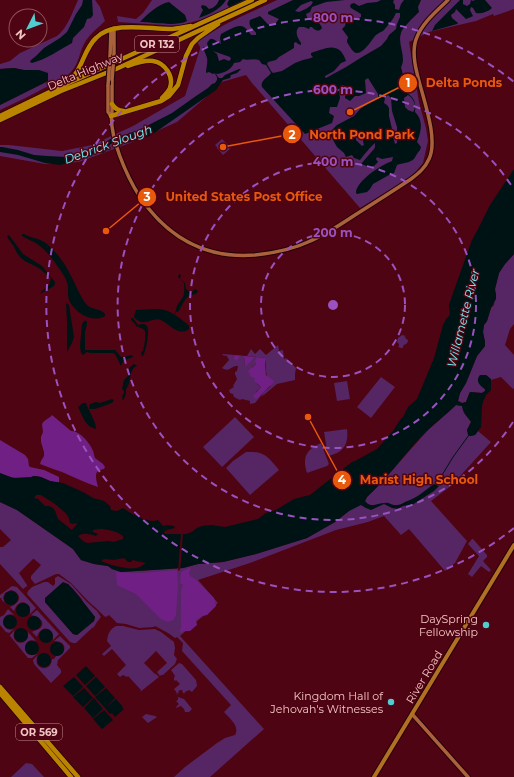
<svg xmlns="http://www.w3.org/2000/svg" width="514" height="777" font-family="Montserrat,sans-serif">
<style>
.green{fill:#562563;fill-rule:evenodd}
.forest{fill:#702084}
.water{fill:#001314;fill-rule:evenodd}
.pier{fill:#4e0412}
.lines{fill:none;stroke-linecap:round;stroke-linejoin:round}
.stream{stroke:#001314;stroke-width:1}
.secondary-casing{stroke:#250206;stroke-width:5.5}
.primary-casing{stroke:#250206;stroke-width:6}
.highway-casing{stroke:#250206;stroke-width:6}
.secondary{stroke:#aa623c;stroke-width:3.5}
.primary{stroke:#b17022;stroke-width:4}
.highway{stroke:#bb8400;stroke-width:4.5}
.secondary-bridge-casing{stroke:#250206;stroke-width:5.5;stroke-linecap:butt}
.secondary-bridge{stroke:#aa623c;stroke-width:3.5}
.ring{fill:none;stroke:#9952c0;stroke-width:2;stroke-dasharray:7 5}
.poi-dot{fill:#51ccd1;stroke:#4e0412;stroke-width:1.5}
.labels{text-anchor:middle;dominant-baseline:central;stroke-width:3;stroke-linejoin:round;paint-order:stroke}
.shield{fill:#4e0412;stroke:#c18b8f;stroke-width:1}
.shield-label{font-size:10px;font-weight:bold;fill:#f2c5c5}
.street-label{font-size:11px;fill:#f2c5c5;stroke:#4e0412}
.poi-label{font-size:11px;fill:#f2c5c5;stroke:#4e0412;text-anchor:end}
.water-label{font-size:12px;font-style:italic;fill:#6df4fa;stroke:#4e0412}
.centre{fill:#9952c0;stroke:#4e0412;stroke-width:2}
.ring-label{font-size:12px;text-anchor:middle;font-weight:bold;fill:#9952c0;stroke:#4e0412;stroke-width:3;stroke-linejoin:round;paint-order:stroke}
.leader{fill:none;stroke:#e8590c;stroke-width:1.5}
.callout-dot{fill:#e8590c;stroke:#4e0412;stroke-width:1.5}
.mark-label{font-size:12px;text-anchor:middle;font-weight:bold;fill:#fff}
.callout-label{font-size:12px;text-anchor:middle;font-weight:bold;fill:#e8590c;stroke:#4e0412;stroke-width:3;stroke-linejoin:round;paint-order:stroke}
</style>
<rect width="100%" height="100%" fill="#4e0412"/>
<path class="green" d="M78,0H95L100,7L105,21C98,28 89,34 84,44C79,53 79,64 71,72C66,78 57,81 50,85C34,94 17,102 0,110V105L48,81L24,70L14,68L0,69V64L10,61L20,53L57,36C68,27 72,13 78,0Z
M152,0H247L200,20L178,26L118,22L117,16L136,19L143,13Z
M277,0H514V9L494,16L493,14L476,21L429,32L409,42L419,102L426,128L428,141L423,163L413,175L398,185L360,208L252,83L246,75L222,82L205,98L177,122L130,143L79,162L45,164L0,156V145H9L62,151L92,145L133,126L185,96L200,49V47L197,42C221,24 250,13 277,0Z
M222,139L229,146L228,147L230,149L223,155L217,148V147L215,145Z
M514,254V324L510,329L505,345L514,355V388L513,389L501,377L491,380L486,375H480L484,388L485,390V391L482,393L470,392L466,402L462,403L458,401L460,393L466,383L477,356L485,346V342L483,332L484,325L487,321L491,308L494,305L495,289L499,273L505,264Z
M402,335L406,336L404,337L406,338V339L408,340C408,344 405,344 403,346V348H401L398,347L399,346V344L397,342L398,338Z
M278,345L279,351L283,350L284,359L286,358L296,368L295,374V380L277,384L265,394L260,397L255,403L250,404V401L242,399L240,400L234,397L233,394L230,393L229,390L234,387L233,386L237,379L235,374V372L237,371L238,366C231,365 230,373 222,368L229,360L227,356L222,355L223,354L235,355L233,358L240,356H244L245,365L254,358L257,357L256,364L252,367L257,384L261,387L256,392L260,397L265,391L271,386C266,376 265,369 266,358L247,356L251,349L255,354L260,349L266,355Z
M381,377L395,387L371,418L357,407Z
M347,381L350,399L337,401L334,383Z
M456,405L462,406L464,413L471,421V422L467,430L470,436L475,435L478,431L491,442L452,485L431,501L467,541L455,563L445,571L409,529L401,535L384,516L368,522L336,530L250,563L198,580L218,603L180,636L264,729L210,777H174L185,767L217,743L225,738L235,735C240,726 230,719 224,712L231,705L182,651L183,643L177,637L175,638L168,633L155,626L154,627L139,628L126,624L117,623L109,615L106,617L104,616L97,609L89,602L71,583L59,574H56L35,584L31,579V576L41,565L34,559H33L19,573L27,585V586L23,589L0,564V547H3L11,540L0,529V502L17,510L73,549L81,560L94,564L108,566L112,569L121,572L183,568L198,564L223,562L256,554L307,538L335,522L349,511L361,504L366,508L374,506L367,504L365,501L367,497L388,475L427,431Z
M235,417L254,437L222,467L203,447Z
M347,429C349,445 343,453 328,456L324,432Z
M321,443L329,464L327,466L307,473C302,458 306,449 321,443Z
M246,452C265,451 268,457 279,470L250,495L226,468L233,461Z
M472,539H473L487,555V557L483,561L491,570L489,572L481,566L472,577L468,574L479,556L468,544Z
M58,576L71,584L86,601L97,611L101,617L97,622L94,627L92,628L76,643H73L70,642L27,594L28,591L32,587L44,582H48L53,586L55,584V578ZM68,584L81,598L83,602L95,617L94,621L77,635L73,634L45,602V598Z
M12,586L17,587L36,608L30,614V607C23,598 17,603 14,611L10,607C12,606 15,605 16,603C23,598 17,591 11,590L5,593L3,598L5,603L1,599L2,598H0V595Z
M8,609L14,615C0,610 0,634 14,629L9,633L6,632L0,625V617L4,615Z
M37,610L59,634L53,640C54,627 41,624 37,637L32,632C33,631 37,630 39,629C47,623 39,616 31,615Z
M116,626H123L139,630L155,629L161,632L174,642L175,648L174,655L177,659L175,664L163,675H161L160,676L157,672L167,663L156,651L144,663L155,674H156L159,677L140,692L141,690L128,676L127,677L123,675L120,677L117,674L126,665L112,649L104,656L102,654L111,646L107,641C108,634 109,630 116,626Z
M15,630C8,645 30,648 28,632L36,641C30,639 26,641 25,647C25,654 30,657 37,654L32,658H28L10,636V635Z
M60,636L70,646V648L58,660L57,665L61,670V673L51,683L34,664L33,660L38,655C31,669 51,674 52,659H54L56,656L62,654C68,646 62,641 54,641Z
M179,663L182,664L196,680L197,686L192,692L189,690L185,692L184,694L182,691L183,690H181L178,691L179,692L176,695L177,693L174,689L180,684L176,680L175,681L174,680V678L175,676L171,670Z
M178,697L184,699L192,709L189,712H185L184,709L181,706L176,708V707L179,704L176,701L178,700Z
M146,714L155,716L157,717L148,723L142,717Z
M26,763L32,764L44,777H11Z"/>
<path class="forest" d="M235,355L266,358L265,365L266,375L274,381C271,387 269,386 265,391C261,395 260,397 255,399L253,396L261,387L254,381L255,378L251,377L248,371L256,364L255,361L257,357L254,358L246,366L245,365L244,356H240L237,361L233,358Z
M52,415L71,431C79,430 91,444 93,451C94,453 94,456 95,458L103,464L105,467L104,469C103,469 99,470 98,471C94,474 97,483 98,487C86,483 74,477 62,472C54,469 47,467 40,464L41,461L44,456V452L41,442V437L43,432L42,424C45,419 49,419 52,415Z
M0,440L25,455L28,459L29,466L30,467L44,470L59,477V482C49,483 42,475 34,476C33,476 32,477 31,477C21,480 10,478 0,473Z
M191,567L189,573L190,576L195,579L214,598L216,606L207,615L203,616L196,620L197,625L190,631H184L181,633L180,631L181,626V591L183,585L180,583L181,572Z
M177,570L178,586L176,615L173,620L168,622L161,619L136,594L117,585L116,572L141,573Z"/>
<path class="water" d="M83,0H92L93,15L91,18L87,19L84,27L73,38L72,43C59,50 47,59 32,63L30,62L31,60L36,56L44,48L60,38L67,32L76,14L82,5Z
M219,0H226C220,10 209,14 199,18L203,10L201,7L202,5L206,6L209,9C214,8 217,5 219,0Z
M229,0H244L229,7L227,4Z
M293,0H345L326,2L312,7L310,12L306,14L307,17L309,20C316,22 319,20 322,28C319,32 315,31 312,27H310L309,29L304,27H299C294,32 298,38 301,43V45L298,44L296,42L294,43V48L279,57L276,60L268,62L267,64L271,71L273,73L282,71L295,63L303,60L311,58L313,57L311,55V53C325,49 339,40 346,61L341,63L334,71L325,76V77L326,78L346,67L362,57L381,46L387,39L389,35L396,29L397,24L400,17V13H396C393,20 388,25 383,31C380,32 377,34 375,36C371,41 360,59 353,51C351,49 349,45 347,42V41L348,37L342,29L345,26L347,17L357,19L361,17V14L351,8L350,6L351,4L354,3L359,6L367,3L377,2L381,0H394L393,2L395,5V9L399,10L401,4L404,0H421L418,7L419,12C415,16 402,28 401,33C397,44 407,57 401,67L403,75L406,80L407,93C415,98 416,104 415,112C424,121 421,132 417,142L421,147L420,150C417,153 416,156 414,159C410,163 402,163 397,165L394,173L389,175L373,184L370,189L367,192L357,194L356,193C356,181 381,165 392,161L393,157L382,159L377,157L376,159L378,162L374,166L370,167L361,164L374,149L375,147V143C370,147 364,155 360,160L354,158L352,155L346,157L344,153L337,147L329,133L337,125L354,116L360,109L378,97V94L368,78L365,80L366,93L359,96H355L350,101L345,98V96L351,92L350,88L342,85L339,89L340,98L337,107H330L329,113L334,116L332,123L305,134L262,87C260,80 268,78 271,73L266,65L262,64L259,60C252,58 248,61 243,59L240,62L234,63C231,70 224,73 217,74L215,73L213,74L209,72L206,73C206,68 208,63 207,58C206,54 204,51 203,47H208L207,43L210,39H213L221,44L220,38L221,34C227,31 238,23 244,27C247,29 249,32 251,35H256V33C253,28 248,27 250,20L260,16C267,22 270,32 279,19L268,14V12ZM311,1L313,2C311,7 304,10 299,12L295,11L301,5ZM213,51L230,57L231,59L229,61L224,59L219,61L217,54ZM388,95L391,98L392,111L397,127V143L395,144L393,137L391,135L392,129L389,116V108L387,105L384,103L385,98ZM408,95C414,99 417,106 413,112L408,110L405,107L404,98ZM360,132L363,133V141L364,145L362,146L356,140V137Z
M460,0H463V4L467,6L470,4L471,0L473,1L475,0H485L492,8C488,12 481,14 476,13L473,8L471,7L470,10L473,16L471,17L466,19L456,9L455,12L451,15L452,18L458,23L457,24L432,31L435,25Z
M169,2L185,15L187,21C175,27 154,22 140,22C147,14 159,4 169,2Z
M14,68L24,70H39L48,73V81L0,105V69Z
M239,69H241L237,73L231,75L230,78L223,80L216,90L150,136L124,144L123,142L120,141C116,142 111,143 109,146C107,149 107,151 103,153L101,152L95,154L85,156L82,159L60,165L45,163L18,155L0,152V147H2L18,150L34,155L47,156L67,157L74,156L91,150H95L97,148L104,145L110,139L137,131L172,113L196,96L208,88L212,84L215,83L217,80V76L219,78H222L225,75Z
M514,169V254L505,264L499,273L495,289L496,294V299L491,308L487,321L484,325L483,332L485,342V346L477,356L466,383L460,393L458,401L462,403L466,402L469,394L470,392L482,393L485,391V389C480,386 475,381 480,375H486L491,379V390L486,395L483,402L482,406L481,427L475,435L470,436L468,435L467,430L471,422C467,416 463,413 462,406L456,405C445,416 432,425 421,437C403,456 387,479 367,497L365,501C371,509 377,503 385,503C389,502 392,506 397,505C400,505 403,503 405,502C417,498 424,491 434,484L439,486L434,491L412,505L403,506L398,509L392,508L384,504L371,510L366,508L361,505L349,511L335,522L307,538L256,554L223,562L198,564L183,568L121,572L112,569L108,566L94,564L81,560L73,549L17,510L0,502V473L13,478L31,477L34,476L41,477L50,481L63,483L85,493L93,498L104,501L110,506L111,510L117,511L123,508C132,514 148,524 158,520L163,526L168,525L174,526L175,528L167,530L164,532L165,534H186L192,532L197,528L202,526L211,525L225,527L258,519L266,513L276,510L294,499L310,495L352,462L355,461L377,449L393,431L400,420L403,417L408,407L417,399L434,358L443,325L446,319L449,316L450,313L449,305L452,296L472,240L478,229L490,205ZM36,495H41L55,504C61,510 69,513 70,523L73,524L76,523L77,524L72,530L58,519L55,511L53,508L49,506H45L38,499L34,498ZM99,529C108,529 116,531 123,536V539L113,542L109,541L87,543L83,541L78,536C84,532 90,534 96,536L98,534L93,532V530ZM124,558L128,562H132V560L146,563C144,564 142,566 140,567C130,571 110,565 101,561L104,559L114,560Z
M22,234H24C32,239 38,237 47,244C57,253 65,263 71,276C76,285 80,296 86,304C91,310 100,308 105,314V316C92,324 74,312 69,300C67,294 69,288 67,282C64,274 58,267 54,261C49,254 43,248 36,243C32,241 27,239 22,236Z
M9,235L23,254L42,266L55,282V284L54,286L40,294L42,291L49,285L51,278C46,274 41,269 35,266C30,263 25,262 21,258C18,255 16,251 14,247C12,243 9,241 7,236Z
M179,274L181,275L180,279L185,283L186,289L191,293L195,289L198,291L196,294C184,295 184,304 178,312L176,311C176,305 180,302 183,297C185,293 184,287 184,283L178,277Z
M66,303L69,305L74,337L72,343L67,352V322Z
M158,309C169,310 174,314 182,320C185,323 187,323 189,326V329C179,337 169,324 161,320C152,316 144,329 134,317L135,313L136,310Z
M131,318H133L138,325C141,324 145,323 147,326C150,330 146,352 143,356H142L141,353L142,351H143L145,341V331L143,329L136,326L135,324L131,320Z
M85,320L87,322V324L85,332V350H115L121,357H124L132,355L133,357L123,361L121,366L115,354L113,353H90L87,352L83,355L81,353L80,346L82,324Z
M134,364L136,365L137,366C128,369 132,383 126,389V394L123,401L122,396L124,393V391L122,389L124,380L128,376L129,374L128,371L129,368Z
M112,399L114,400L113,402L112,403L95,409H90L89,408L90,404L96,402L100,403Z
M83,403H86C89,412 96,421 96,429C85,427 83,416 78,407Z
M63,582L68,584L73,589L95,617L94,621L77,635L73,634L45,602V598Z
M4 598a7 7 0 1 1 14 0a7 7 0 1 1-14 0Z
M16 610a7 7 0 1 1 14 0a7 7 0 1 1-14 0Z
M3 622a7 7 0 1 1 14 0a7 7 0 1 1-14 0Z
M27 623a7 7 0 1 1 14 0a7 7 0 1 1-14 0Z
M14 635a7 7 0 1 1 14 0a7 7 0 1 1-14 0Z
M39 636a7 7 0 1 1 14 0a7 7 0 1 1-14 0Z
M25 648a7 7 0 1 1 14 0a7 7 0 1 1-14 0Z
M50 649a7 7 0 1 1 14 0a7 7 0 1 1-14 0Z
M37 660a7 7 0 1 1 14 0a7 7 0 1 1-14 0Z
M86,666L95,676L85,685L76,675Z
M74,677L83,687L73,696L63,686Z
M96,677L105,687L95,696L86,686Z
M84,688L93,698L83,707L73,697Z
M106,688L115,698L105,708L95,697Z
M94,698L103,709L93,718L84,708Z
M116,699L123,707L122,708L124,709L115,717L112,713L110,714L105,708Z
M104,710L113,720L102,729L93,719Z"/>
<path class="pier" d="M181,533H183L181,561L180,570L178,571Z"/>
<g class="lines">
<path class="stream" d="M215,73L218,78
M175,314L176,311
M436,485L453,457L469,435"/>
<g class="secondary-casing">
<path id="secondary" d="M114,55V28
M110,57L111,29
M112,80V111C108,135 127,177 140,197C168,238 205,259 255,255C273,253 291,250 308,242C325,235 340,225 355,215C374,203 393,191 411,179C419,173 425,168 429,159C439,138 422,96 417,73C414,61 412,48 417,37C423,22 437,11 448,0
M108,85V112L111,116
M412,714L468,777"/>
</g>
<g class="primary-casing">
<path id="primary" d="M374,777L514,545"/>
</g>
<g class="highway-casing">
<path id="highway" d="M128,66C136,63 144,60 153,61C165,63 174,76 170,88C168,92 165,95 162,98
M68,82C83,70 83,50 96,38C113,21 147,29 170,29C177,29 184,27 191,26
M112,104C115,109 118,111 124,111
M0,116L62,86L252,0
M111,116L161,101L169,96L178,85L186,56L192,44L198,38L218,24
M0,120L61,91L116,69L265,0
M0,687L78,777
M0,693L71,777"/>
</g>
<use href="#secondary" class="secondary"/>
<use href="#primary" class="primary"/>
<use href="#highway" class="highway"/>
<g class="secondary-bridge-casing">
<path id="secondary-bridge" d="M112,80L114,55
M108,85L110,57"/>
</g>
<use href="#secondary-bridge" class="secondary-bridge"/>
</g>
<g class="ring">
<circle cx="333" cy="305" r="72"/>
<circle cx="333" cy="305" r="143"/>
<path d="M513 422A215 215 0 1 1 513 188"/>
<path d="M514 528A287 287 0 1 1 514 82"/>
</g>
<g class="poi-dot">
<circle cx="486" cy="625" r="4"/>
<circle cx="391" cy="702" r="4"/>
</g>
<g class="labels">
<g class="shield">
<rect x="135" y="36" width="44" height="16" rx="3"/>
<rect x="16" y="724" width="46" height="16" rx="3"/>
</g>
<g class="shield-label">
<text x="157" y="44">OR 132</text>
<text x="39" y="732">OR 569</text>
</g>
<g class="street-label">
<text transform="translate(85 71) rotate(-23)">Delta Highway</text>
<text transform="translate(424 677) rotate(-59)">River Road</text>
</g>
<g class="poi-label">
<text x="478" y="619">DaySpring<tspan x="478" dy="13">Fellowship</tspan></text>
<text x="383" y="696">Kingdom Hall of<tspan x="383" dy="13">Jehovah's Witnesses</tspan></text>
</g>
<g class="water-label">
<text transform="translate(108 144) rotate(-20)">Debrick Slough</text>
<text transform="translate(463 318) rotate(-76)">Willamette River</text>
</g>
</g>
<circle cx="333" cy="305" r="6" class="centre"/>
<g class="ring-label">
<text x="333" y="22">800 m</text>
<text x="333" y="94">600 m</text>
<text x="333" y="166">400 m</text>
<text x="333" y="237">200 m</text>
</g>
<path class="leader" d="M350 112L408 83M223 147L292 134M106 231L147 197M308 417L342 480"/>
<g class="callout-dot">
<circle cx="350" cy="112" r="4"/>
<circle cx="223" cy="147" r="4"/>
<circle cx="106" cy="231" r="4"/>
<circle cx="308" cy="417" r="4"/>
<circle cx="408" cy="83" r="10"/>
<circle cx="292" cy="134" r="10"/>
<circle cx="147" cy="197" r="10"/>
<circle cx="342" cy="480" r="10"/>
</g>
<g class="mark-label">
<text x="408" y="87">1</text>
<text x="292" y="139">2</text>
<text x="147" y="201">3</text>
<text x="342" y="484">4</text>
</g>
<g class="callout-label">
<text x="464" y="87">Delta Ponds</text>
<text x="362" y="139">North Pond Park</text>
<text x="244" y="201">United States Post Office</text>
<text x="419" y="484">Marist High School</text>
</g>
<g transform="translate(28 28) rotate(228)"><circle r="19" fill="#4e0412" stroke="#90515a"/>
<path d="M0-3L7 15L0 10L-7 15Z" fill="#51ccd1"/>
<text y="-6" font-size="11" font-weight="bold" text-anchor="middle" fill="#f2c5c5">N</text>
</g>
</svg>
